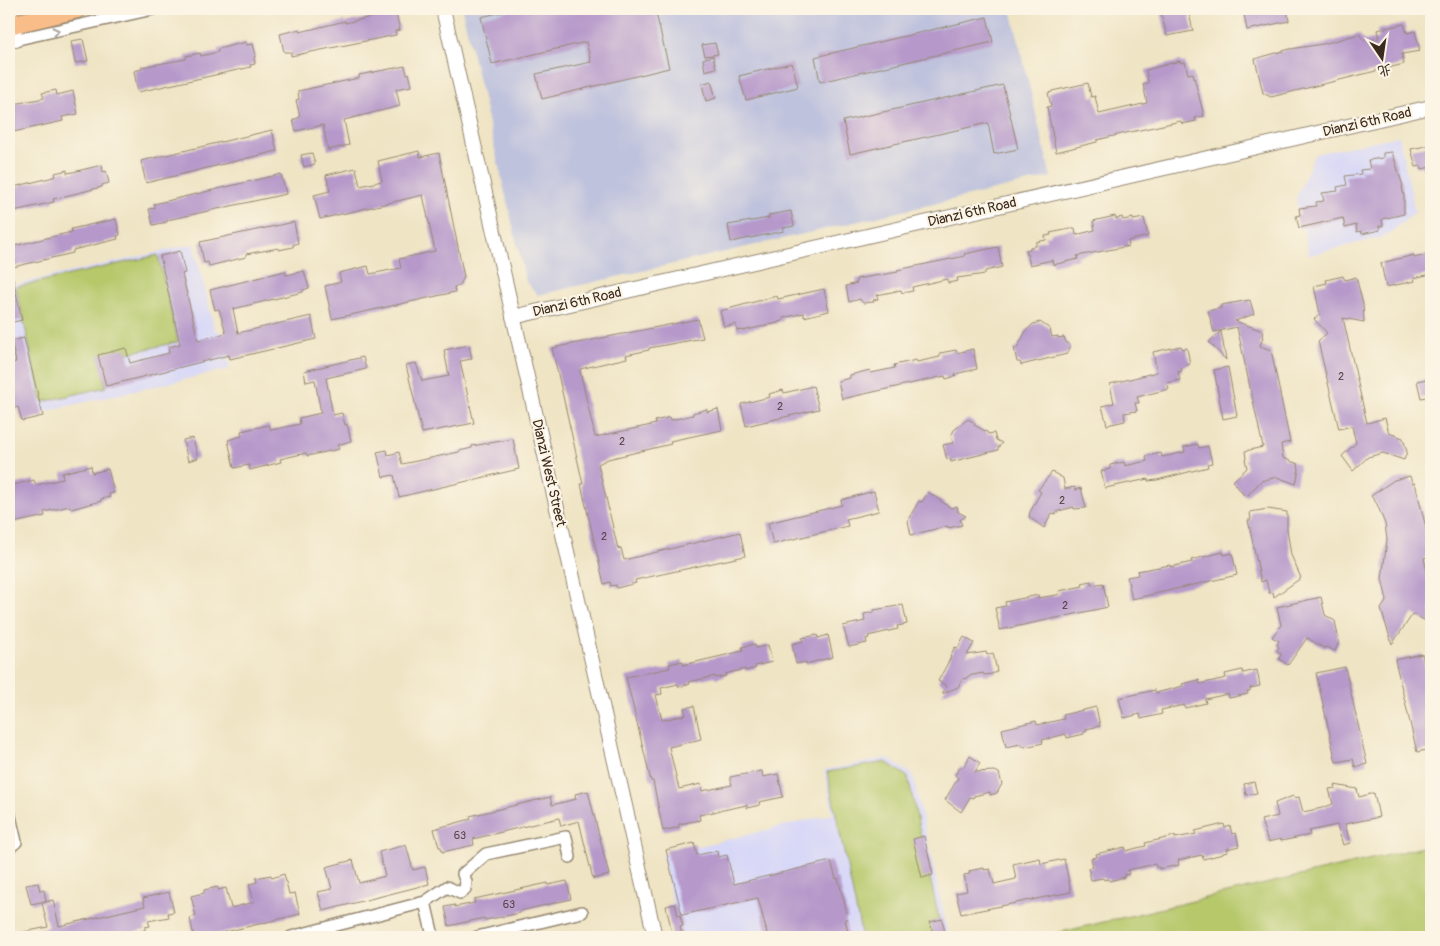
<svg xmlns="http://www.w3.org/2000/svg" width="1440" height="946" font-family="Pangolin,'LXGW WenKai TC',sans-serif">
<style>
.built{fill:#d7d7f8}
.industrial{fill:#bfc2dd}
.green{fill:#b6c86b;stroke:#787944}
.building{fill:#b699ca}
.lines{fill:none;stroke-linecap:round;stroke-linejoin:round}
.minor-casing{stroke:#958771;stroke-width:14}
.tertiary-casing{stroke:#958771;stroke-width:16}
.primary-casing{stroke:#958771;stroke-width:20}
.minor{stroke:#fff;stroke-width:11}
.tertiary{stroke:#fff;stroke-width:14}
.primary{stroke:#f8bd88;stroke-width:18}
.oneway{stroke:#a79f9a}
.labels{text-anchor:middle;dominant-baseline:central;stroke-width:4.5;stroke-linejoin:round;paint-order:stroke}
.number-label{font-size:11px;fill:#5a4649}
.street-label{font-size:14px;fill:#3b2a1e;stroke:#fcf5e5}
</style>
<rect width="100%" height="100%" fill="#fcf5e5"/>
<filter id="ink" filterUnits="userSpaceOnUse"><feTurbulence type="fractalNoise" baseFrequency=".02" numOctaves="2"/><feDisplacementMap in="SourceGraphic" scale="10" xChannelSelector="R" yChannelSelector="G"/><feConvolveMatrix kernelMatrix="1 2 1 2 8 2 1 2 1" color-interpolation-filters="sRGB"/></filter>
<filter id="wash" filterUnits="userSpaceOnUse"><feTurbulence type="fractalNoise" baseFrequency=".0096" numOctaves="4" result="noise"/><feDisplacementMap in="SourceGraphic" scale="20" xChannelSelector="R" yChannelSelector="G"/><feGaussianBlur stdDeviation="1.12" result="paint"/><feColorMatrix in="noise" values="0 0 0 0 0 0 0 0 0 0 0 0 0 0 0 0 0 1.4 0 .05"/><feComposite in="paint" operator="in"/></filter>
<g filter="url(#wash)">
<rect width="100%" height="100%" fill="#efe4c4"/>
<path class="built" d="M1399,136L1415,212L1386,236L1309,255L1296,198L1315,154Z
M194,244L215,331H221L230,369L33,414L9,309V286Z
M887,758L913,775L949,937H680L662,855L833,814L824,770Z"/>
<path class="industrial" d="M462,9H1011L1051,177L538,295L526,282Z"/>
<path class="green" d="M158,255L178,342L101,359L106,387L42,402L16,287Z
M886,762L908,777L943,937H862L827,772Z
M1431,845V937H1040Z"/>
<g id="blocks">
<path class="building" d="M515,9H655L669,68L542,99L536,74L591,62L586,42L492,64L481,17Z
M1160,9H1188L1193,31L1167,36Z
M1243,9H1287L1289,21L1247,30Z
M389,13L390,15L396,14L400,30L395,31L396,35L291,56V52H284L280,34L300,29V32L345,21V23Z
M987,17L993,42L820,82L815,57Z
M1404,24L1407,33L1415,31L1420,51L1402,54L1404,64L1271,97L1263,93L1255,59L1290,49L1323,44L1359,34L1364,41L1379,38L1377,30Z
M83,39L88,61L75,63L71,41Z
M246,42V45L253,44L256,56L254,57L255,64L250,65L251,67L138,92L134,71L142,69L141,67L186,59V56L200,53L201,56L218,52V49Z
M715,43L718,54L705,56L702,45Z
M713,56L716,68L705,71L703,59Z
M1180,61L1181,63L1185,62L1188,74L1193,73L1204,116L1195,118L1196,121L1182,124L1181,121L1126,133L1097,140V142L1056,152L1047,107L1051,106L1048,93L1052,92V91L1088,83L1091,97L1095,96L1099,114L1147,103L1143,84L1148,83L1146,70Z
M792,63L798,87L746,100L739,76Z
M405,66L407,74L409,73L412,86L396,89L400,106L344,120L349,145L328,150L323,125L296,131L293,120L300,117L296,100L299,99L298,91L359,78V75Z
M711,81L716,98L706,101L702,84Z
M1003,85L1018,149L994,154L988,123L850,154L843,121Z
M56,90L57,95L73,91L78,114L62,117L63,121L9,133V105L44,98L42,93Z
M272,130L277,151L146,183L141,161Z
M1431,145V167L1422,169L1421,166L1416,167L1411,149Z
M419,151L420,157L439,153L464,277L460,285L454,287L455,292L332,319L325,286L341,282L339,273L368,266L370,274L401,268L399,259L435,251L423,195L320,219L314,195L330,191L326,175L356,168L360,186L382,181L378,161Z
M1392,152L1403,186L1402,187L1404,196V214L1382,219L1383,226H1379L1380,230L1362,234L1361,231L1357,232L1356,225L1345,228L1343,218L1299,228L1296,216L1300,215L1299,208L1316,206V202L1324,201L1322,193L1338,191L1337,187L1347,185L1345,176L1361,174L1360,170L1370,169L1368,160L1383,158V153Z
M312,153L315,164L304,167L301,155Z
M102,165L103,172L106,171L109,183L102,185V187L53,199L54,202L9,212V188L50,178L56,176L55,173L67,170V173L73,172Z
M281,174L286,194L167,220V222L153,225L149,209L155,208L154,204Z
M791,211L794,226L783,228L784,231L731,242L728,225L769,218V215Z
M1115,216L1116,219L1122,217L1123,220L1133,218V220L1144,218L1148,236L1128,241L1129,246L1077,256L1078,259L1053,265L1052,260L1030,265L1026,250L1030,249V247L1036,246V242L1046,240L1045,236L1051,235L1050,233L1075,228L1076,235L1095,230L1093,221Z
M116,219L120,235L117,236L118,239L73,250V253L13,267L12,263L9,264V247L72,232L71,229Z
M294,222L298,243L293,245V247L279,250V248L246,254V257L209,266L208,262L204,263L200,242Z
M998,247L1002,267L985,271V274L957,278L958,281L948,283L947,279L912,287L913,291L902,293L901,290L877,295L878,299L873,300L874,302L863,303L860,299L849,302L846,286L857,283L856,279L898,272L897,270L965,256L964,254Z
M180,251L185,273L182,274L198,340L226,333L219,309L215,310L210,290L285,271L286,275L304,271L309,288L303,290V292L233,309L238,333L311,316L316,339L230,359L229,355L106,386L98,355L126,348L130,363L169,353L168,347L180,344L160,256Z
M1431,254V274L1414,278L1415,281L1386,287L1381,263L1414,255V258Z
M1343,276L1345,280L1356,277L1363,304L1364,322L1343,318L1367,423L1385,418L1389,433L1403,438L1407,452L1404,460L1383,453L1368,457L1353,471L1342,456L1356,443L1352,426L1339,429L1318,341L1327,333L1314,319L1320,314L1314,286L1327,283L1326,280Z
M9,279H13L22,320L9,323Z
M824,289L829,311L804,317V313L783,318V321L778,322V323L742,331V330L737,331L736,324L724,327L720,311L777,296L778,299Z
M1250,300L1254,314L1235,321L1263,331L1262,336L1263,337L1260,346L1271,350L1290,442L1281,444L1283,458L1298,464L1299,469L1296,484L1277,477L1261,481L1247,496L1243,494L1233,481L1247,468L1245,459H1246L1245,451L1263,447L1237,327L1214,332L1208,311L1221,308V305Z
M698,319L703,338L649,348V350L626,355L627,358L580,369V371L595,437L656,424L655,421L670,417L671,420L693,415V413L707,409V412L718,409L722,430L670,441L671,444L608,459L598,464L618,549L621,548L624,560L740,532L745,556L635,580L636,583L617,588L616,585L611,586L610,582L604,584L581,484H583L552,348Z
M1040,322L1050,329L1052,337L1058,336V338L1064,337L1066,342L1070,345V348L1067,354L1021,365L1020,362H1017L1014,348H1017L1026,331L1033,324Z
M1221,331L1226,360L1209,342Z
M24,338L43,416L22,421L18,407L9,410V363L16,362L11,341Z
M469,345L472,359L460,361L474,423L422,433L406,365L416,363L422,381L449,376L444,350Z
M1181,346L1182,349L1187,348L1190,364L1181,367L1182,371L1178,372L1180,380L1167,383L1169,389L1137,397L1139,403H1135L1137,411L1124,413L1125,421L1107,425L1102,406L1114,403L1110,384L1157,372L1153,352Z
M973,349L977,369L955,374L956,376L946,379L945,376L842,399L838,381L850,378V375L870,370L871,373L895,368L894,365L916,360L917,362L940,357V353L956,350L957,353Z
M363,357L366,369L326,378L333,415L342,413L345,425L347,424L351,441L337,445L339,449L307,456L306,453L280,459L281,462L250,470L249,465L234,468L228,440L242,436L241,431L269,425L271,430L300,424L299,418L321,413L315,380L306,382L304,371Z
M1228,367L1237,416L1223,419L1214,370Z
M1431,378V396L1421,398L1417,381Z
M813,386L819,409L746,426L741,404L770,397L769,394L783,390L784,393Z
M968,419L975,423L974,425L987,432L988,434L994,433L996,440L1002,443L998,448V450L951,462L950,458L947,459L943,445L953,443L951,436L954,430Z
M193,438L198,458L188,461L183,440Z
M513,439L519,469L399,497L394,475L383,477L377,452L387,450L388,455L399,452L402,464L459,452V451L472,448V446Z
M1198,444L1199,448L1208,446L1212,463L1207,464L1208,467L1157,480L1148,481V479L1105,488L1101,471L1110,469V465L1124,462L1125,466L1147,461L1146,456L1161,453L1162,457L1185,452L1184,447Z
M91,466L92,473L108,469L114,493L109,494L110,497L101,499V501L71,509L70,506L44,512L45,516L13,523V520L9,521V486L34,480L36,485L63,479L62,473Z
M1052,472L1063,478L1065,489L1075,487V490L1081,488L1086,508L1074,509V507L1058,511L1056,514L1052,513L1044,528L1029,517L1030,512L1041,492L1038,490Z
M1410,476L1412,483H1415L1431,548L1429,551L1430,556L1424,558L1431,590V624L1413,614L1392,644L1381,609L1387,600L1382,579L1387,540L1385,524L1377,504L1371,496L1394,480Z
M874,491L879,511L846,519L848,526L773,544L768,523L842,505L841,500Z
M928,492L951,508L957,506L958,512L966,516L960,520L962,525L948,528V526L911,535L908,521L909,518L919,501L922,502Z
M1268,509L1287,512V529L1291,555L1301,578L1274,597L1273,592L1269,593L1266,580L1261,582L1248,520H1251L1250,512Z
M1223,552L1224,555L1232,553L1237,575L1132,599L1127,577L1138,575L1137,571L1170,565V567L1192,562L1191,560Z
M1091,581L1092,585L1103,583L1108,607L1000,630L995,608L1006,606L1005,602L1038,595V598L1057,595L1060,593L1059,591L1083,586L1082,583Z
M1321,597L1325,615L1335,621L1339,642L1335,651L1327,647L1324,648L1307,638L1288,665L1279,659L1281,654L1277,651L1279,647L1277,645L1279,641L1272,637L1281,625L1277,607Z
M903,605L907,624L897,626L898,629L868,636L869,638L866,639L867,643L849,647L843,626L865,621L864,614L874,612V610Z
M817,635L818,638L828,635L833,657L806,664V662L796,664L792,644L803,641L802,638Z
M964,637L974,643L967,655L986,652L987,655L993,653L997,671L992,674L984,675L983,673L968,676L966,679L964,678L958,687L942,694L947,686L938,681L951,657L950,656L955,647L958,648Z
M755,644L756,648L768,645L772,662L755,666L756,668L745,671V669L725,674L726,676L715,678V676L689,682L690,684L679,687L678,684L661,688L662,694L656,695L662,720L686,715L684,708L694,706L701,739L669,747L679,789L701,784L702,791L732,785L730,777L762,771L763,777L778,774L783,797L759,802L760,805L747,808V805L699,815L700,820L679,824V827L663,831L653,781H651L626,677L670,668L669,664L683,661V665L743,651L742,647Z
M1422,654L1431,693V749L1417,752L1395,660Z
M1345,667L1367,764L1355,767L1353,759L1336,762L1316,673Z
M1242,670L1243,673L1257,670L1260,686L1250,688V691H1247L1248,694L1229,698L1228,694L1205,699L1206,703L1185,708L1184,705L1161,710L1162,714L1141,719L1140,714L1124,718L1119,698L1155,690L1156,693L1183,686L1182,684L1199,680L1200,684L1226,678L1225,674Z
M1096,707L1100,726L1086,729L1087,731L1084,732V734L1067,738L1066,734L1042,740L1043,743L1025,747V746H1021V744L1006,747L1002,729L1036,721L1037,725L1064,719L1063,715Z
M970,756L980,763L975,772L995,771L999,773L1002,784L997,793L990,795V792L974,796L973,798L970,797L961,812L945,800L958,778L955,775L960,767L963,768Z
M1254,782L1257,793L1246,795L1244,784Z
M1335,785L1357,789L1359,797L1374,793L1379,817L1345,824L1350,843L1343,845L1337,825L1309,831L1310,835L1281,841L1280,839L1268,842L1261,820L1278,816L1275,803L1293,796L1294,798L1299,797L1303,812L1322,808L1333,804L1329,789L1336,788Z
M588,791L609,875L593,879L579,821L561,826L559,818L473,839L474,845L442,852L441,847H439L434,829L471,819L470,816L550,797L552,805L576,799L575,794Z
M1224,824L1225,828L1230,826L1232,834L1236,833L1239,846L1227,849L1228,852L1223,853V854L1203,859L1202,855L1178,860L1179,865L1159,869V867H1156L1155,864L1128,870L1129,874L1124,875L1125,877L1109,881V879L1104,880L1103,878L1091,880L1088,868L1093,867L1091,858L1097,857L1096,854L1125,847L1126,851L1137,848L1146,846L1145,843L1175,836V838L1196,834L1195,831Z
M924,836L933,875L922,878L913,839Z
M694,843L697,855L717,851L718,857L727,855L734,884L831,861L836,879L838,878L844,901L848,919H845L849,937H768L758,898L682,915L666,850Z
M406,845L413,870L425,867L429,884L323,911L318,892L332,889L326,867L353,860L359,883L385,876L379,852Z
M1040,858L1041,864L1064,859L1071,892L961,914L956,893L967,891L964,875L970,874L969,871L984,868V870L990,869L994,884L1016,879L1013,864Z
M284,874L289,894L295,893L300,914L209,936L194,937L190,918L196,916L191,896L204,893V890L218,887V890L226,888L231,908L254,902L249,884L257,882L256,878L271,875L272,878Z
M567,881L571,899L520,911V913L506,916L485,920L484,918L449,926L445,907L455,905V907L475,903L474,899L548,883V885Z
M38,883L40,891L44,890L46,901L31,904L26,885Z
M169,892L174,912L168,913L169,917L148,921L150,926L145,927V930L116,937H20L19,933L48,927L42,903L53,900L59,926L145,906L143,898Z
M675,904L678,916L680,915L683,926L680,927L683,937H673L666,906Z
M942,919L946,937H934L930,922Z"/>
</g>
</g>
<g filter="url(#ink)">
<use href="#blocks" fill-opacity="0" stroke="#958771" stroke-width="1"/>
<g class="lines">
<g class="minor-casing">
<path id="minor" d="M9,41L153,9
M9,812L16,842L9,848
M425,902L433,936
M291,937L425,902L447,887L460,893L465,889L466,882L463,874L486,854L566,837L570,857
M477,937L582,912"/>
</g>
<g class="tertiary-casing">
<path id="tertiary" d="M9,9L16,40
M443,9L655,937
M513,317L1431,107"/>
</g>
<g class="primary-casing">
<path id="primary" d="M9,25L78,9"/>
</g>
<use href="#minor" class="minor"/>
<use href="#tertiary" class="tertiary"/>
<use href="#primary" class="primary"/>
</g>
<defs><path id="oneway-chevron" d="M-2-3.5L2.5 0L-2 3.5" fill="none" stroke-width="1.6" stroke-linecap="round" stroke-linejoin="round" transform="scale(1.25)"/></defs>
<use class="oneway" href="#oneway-chevron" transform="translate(56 31) rotate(-13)"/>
</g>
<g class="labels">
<g class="number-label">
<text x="1341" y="376">2</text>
<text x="780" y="406">2</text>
<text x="622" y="441">2</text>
<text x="1062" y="500">2</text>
<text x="604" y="536">2</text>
<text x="1065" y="605">2</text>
<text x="460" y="835">63</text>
<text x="509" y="904">63</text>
</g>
<g class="street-label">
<text transform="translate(1367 122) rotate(-13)">Dianzi 6th Road</text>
<text transform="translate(972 212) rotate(-13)">Dianzi 6th Road</text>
<text transform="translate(577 302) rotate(-13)">Dianzi 6th Road</text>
<text transform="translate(549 473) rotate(77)">Dianzi West Street</text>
</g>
</g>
<rect width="1440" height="946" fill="none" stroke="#fcf5e5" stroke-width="30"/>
<g transform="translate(1382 58) rotate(167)" stroke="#fcf5e5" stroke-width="4" paint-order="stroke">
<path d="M0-4L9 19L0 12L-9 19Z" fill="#3b2a1e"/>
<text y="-8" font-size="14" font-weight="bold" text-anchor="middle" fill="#3b2a1e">北</text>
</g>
</svg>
